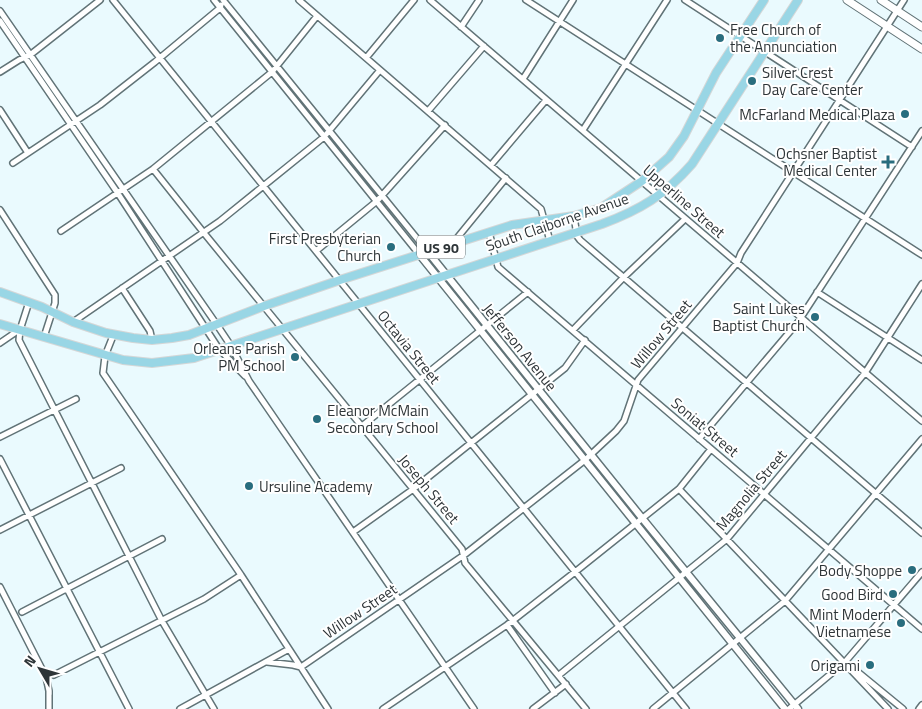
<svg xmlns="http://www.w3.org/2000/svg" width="922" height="709" font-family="'Titillium Web',sans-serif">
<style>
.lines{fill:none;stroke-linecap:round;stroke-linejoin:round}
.minor-casing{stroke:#617377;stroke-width:8}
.tertiary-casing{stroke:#617377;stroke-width:9}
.secondary-casing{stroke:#617377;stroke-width:9}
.primary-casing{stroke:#d5d7d7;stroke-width:10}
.minor{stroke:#fff;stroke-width:5}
.tertiary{stroke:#fff;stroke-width:6}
.secondary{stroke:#fff;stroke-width:7}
.primary{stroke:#99d6e5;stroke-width:8}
.poi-dot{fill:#296d7e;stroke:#fff;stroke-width:2}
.labels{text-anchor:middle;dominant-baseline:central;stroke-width:4;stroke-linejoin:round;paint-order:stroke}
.shield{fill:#fff;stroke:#6d7274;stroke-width:1}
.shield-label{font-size:14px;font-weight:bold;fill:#2e3538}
.poi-label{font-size:15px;fill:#2e3538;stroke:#fff;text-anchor:end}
.street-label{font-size:15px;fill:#2e3538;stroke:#fff}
</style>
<rect width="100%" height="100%" fill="#eafafe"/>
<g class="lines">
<g class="minor-casing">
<path id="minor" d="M113,0L686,709
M214,0L419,254
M223,0L428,252
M299,0L541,209L550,241
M430,0L922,421
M526,0L922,255
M685,0L912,147
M0,11L217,325L231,346L249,381L474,709
M0,21L117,192L219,349L245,376
M461,27L479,0
M366,58L414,0
M0,72L19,60L30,55L100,0
M523,79L573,0
M0,110L28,153
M428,111L484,46
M583,130L667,0
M13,163L100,105L155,62L220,8L221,5
M491,165L546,100
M153,169L204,233L462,549L465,563L586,709
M0,210L55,295V303L44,337
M574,216L577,236L580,240L922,533
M61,231L153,169L272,72L317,16
M489,232L498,267L922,629
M453,243L506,178
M316,251L377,201L445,125
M122,288L150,331L152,340
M817,292L922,360
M29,302L20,330L19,340L162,621L214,709
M73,322L220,221L324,137L380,70
M573,330L623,278L685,219
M113,336L105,356L103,373L241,575L328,709
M0,343L19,330
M362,426L528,292
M0,437L76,399
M699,439L798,322L922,131
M0,459L129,709
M679,489L888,709
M0,530L121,468
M353,532L412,490L565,368L585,340
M0,587L46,677L49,691V709
M22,612L162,539
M507,625L555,693
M267,662L293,665L301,667L464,555L585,460L616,431L624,421L638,380L737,263L741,253L904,0
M853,668L903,709
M54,675L204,599L241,575
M559,675L727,539L865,373L922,284
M180,709L289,649
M383,709L507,625L575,572L679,489L711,449
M533,709L566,684
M653,709L785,601L922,439
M789,709L845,662L922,572
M919,709L922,705"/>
</g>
<g class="tertiary-casing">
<path id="tertiary" d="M428,252L642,518L798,709
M419,254L785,709"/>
</g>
<g class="secondary-casing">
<path id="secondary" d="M847,0L922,49
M881,0L922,27"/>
</g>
<g class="primary-casing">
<path id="primary" d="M0,292L42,307L73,322L106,333L133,338L152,340L172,338L189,335L264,306L343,279L512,225L574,216L601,208L642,181L669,157L684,136L716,73L764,0
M0,324L123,360L152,363L194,358L602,224C640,210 665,195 692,164L798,0"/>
</g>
<use href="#minor" class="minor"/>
<use href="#tertiary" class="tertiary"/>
<use href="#secondary" class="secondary"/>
<use href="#primary" class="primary"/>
</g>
<g class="poi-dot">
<circle cx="720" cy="38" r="5"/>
<circle cx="752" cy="81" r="5"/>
<circle cx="905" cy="114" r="5"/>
<path d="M885.5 154.5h5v5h5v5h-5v5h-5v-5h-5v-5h5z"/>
<circle cx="391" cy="247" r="5"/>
<circle cx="815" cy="317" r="5"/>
<circle cx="295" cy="357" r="5"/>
<circle cx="317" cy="419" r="5"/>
<circle cx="249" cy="486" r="5"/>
<circle cx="912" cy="570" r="5"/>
<circle cx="893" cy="594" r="5"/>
<circle cx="901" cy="623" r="5"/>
<circle cx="870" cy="665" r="5"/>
</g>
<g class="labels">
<rect class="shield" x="417" y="235.5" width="48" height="23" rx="4"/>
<g class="shield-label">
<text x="441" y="247">US 90</text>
</g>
<g class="poi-label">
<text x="730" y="29" text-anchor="start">Free Church of<tspan x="730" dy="17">the Annunciation</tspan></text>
<text x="762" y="72" text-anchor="start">Silver Crest<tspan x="762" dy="17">Day Care Center</tspan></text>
<text x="895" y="114">McFarland Medical Plaza</text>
<text x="877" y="153">Ochsner Baptist<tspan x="877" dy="17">Medical Center</tspan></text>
<text x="381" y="238">First Presbyterian<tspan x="381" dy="17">Church</tspan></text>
<text x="805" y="308">Saint Lukes<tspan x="805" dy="17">Baptist Church</tspan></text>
<text x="285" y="348">Orleans Parish<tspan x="285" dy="17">PM School</tspan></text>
<text x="327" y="410" text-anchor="start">Eleanor McMain<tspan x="327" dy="17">Secondary School</tspan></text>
<text x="259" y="486" text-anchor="start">Ursuline Academy</text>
<text x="902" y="570">Body Shoppe</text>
<text x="883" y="594">Good Bird</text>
<text x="891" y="614">Mint Modern<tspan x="891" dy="17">Vietnamese</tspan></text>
<text x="860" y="665">Origami</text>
</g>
<g class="street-label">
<text transform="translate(684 201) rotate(41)">Upperline Street</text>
<text transform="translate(557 222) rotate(-19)">South Claiborne Avenue</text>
<text transform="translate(661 334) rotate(-50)">Willow Street</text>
<text transform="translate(409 347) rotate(51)">Octavia Street</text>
<text transform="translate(520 347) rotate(51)">Jefferson Avenue</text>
<text transform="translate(705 427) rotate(40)">Soniat Street</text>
<text transform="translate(429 489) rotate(50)">Joseph Street</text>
<text transform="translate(751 490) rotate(-50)">Magnolia Street</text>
<text transform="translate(360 611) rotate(-34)">Willow Street</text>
</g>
</g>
<g transform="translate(40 669) rotate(308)" stroke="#ffffff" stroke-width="4" paint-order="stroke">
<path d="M0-4L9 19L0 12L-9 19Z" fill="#2e3538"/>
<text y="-8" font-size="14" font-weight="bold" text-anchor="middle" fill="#2e3538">N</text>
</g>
</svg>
